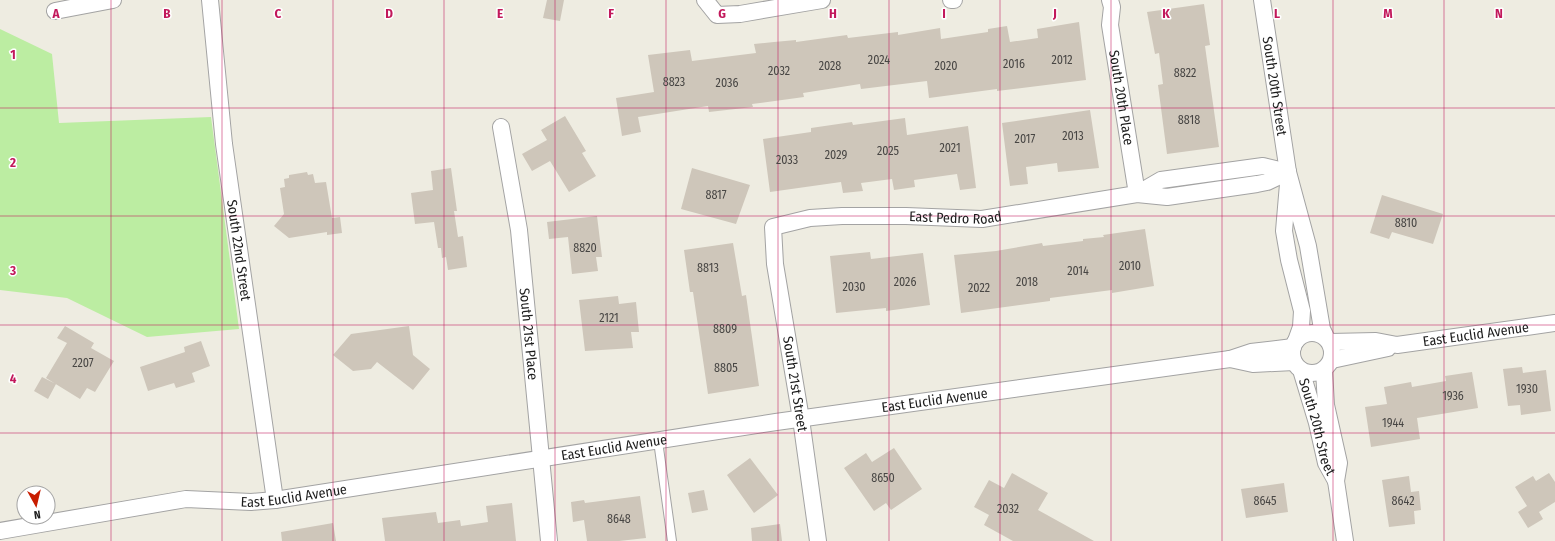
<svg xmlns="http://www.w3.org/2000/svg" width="1555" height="541" font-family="'Fira Sans Condensed',sans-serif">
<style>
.grass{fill:#bceda2}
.building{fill:#cec6ba}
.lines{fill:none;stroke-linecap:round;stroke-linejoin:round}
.service-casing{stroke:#a3a3a3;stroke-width:10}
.minor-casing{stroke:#a3a3a3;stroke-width:18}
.service{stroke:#fff;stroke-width:8}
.minor{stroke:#fff;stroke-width:16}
.grid{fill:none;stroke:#c2185b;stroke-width:1;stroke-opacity:0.55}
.labels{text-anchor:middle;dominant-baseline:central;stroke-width:3;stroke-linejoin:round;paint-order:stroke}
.number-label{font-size:12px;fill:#484644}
.street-label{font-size:14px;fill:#1c1c1c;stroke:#fff}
.grid-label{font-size:13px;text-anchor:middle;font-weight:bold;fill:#c2185b;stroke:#fff;stroke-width:3;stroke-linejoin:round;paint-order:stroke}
</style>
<rect width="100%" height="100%" fill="#eeece1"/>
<path class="grass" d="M0,29L52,54L59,123L211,117L239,329L147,337L67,298L0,290Z"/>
<path class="building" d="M547,0H564L560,21L543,18Z
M1204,4L1210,45L1205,46L1219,147L1167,154L1158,85L1163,84L1159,53L1155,54L1147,12Z
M1079,22L1086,80L997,91V89L929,98L927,81L861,89L860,84L803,93L804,97L752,104L753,107L709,112L708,106L638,117L641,132L622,136L616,98L654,92L648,55L690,50L692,61L756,53L754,44L774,42L796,40V42L847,35L848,38L898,32V35L940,28L941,39L988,32V29L1007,26L1010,42L1038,38L1037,29Z
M1090,110L1099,168L1058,172L1057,163L1026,167L1028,184L1010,186L1002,123Z
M565,116L586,151L582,153L596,176L569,192L550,161L532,171L522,154L547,140L541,130Z
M905,118L907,135L968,126L976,188L960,190L957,174L914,180L915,187L894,190L892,179L861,183L863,191L843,193L841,182L770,192L763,139L811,132V128L852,122L853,125Z
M451,168L457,211H454L458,237L463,236L467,267L448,270L446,257L442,258L441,248H438L434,222L415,224L411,193L433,190L431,171Z
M692,168L750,185L736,224L681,209Z
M307,172L308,175L313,174L315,183L326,182L332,218L340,217L342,233L327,235V232L289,238L274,226L284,214L280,188L285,187L284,179L289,178V175Z
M1382,195L1443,214L1433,244L1392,232L1389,239L1370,233Z
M597,216L602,257H596L598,271L572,274L568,237L549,239L547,222Z
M1145,229L1154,286L1112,293V290L1050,298V301L961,313L954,255L996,251L1042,243L1043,246L1083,241V239L1104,237L1103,235Z
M733,243L742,296L746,295L759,386L708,394L693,292H690L684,250Z
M870,252L871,259L923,253L930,305L886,311V308L836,313L830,256Z
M618,296L619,304L636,302L639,332H631L633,348L585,351L579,300Z
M65,326L94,343L91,348L114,361L95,392L87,388L80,399L46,378L67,343L57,338Z
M409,326L413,355L430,369L413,390L377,362L371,369L353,371L333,355L351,334Z
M201,341L210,366L192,373L195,382L176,388L174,383L148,391L140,367L185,352L184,347Z
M1522,367L1523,373L1546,370L1551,411L1521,415L1520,405L1508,406L1503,369Z
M1472,372L1478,408L1417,418L1420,439L1371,447L1365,407L1387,404L1384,387L1411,382L1412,387L1446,381L1445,376Z
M42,377L56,384L48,399L34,391Z
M894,448L922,489L891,510L886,503L874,511L844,468L866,453L872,462Z
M750,458L778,495L754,513L727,475Z
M1012,473L1048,493L1038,510L1094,541H1013L984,525L989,515L974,507L989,480L1004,488Z
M1549,473L1555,482V502L1539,512L1543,519L1528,528L1518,512L1527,506L1515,487L1533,476L1536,481Z
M1409,476L1411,492L1419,491L1421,510L1414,511L1415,524L1389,527L1382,480Z
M1284,483L1288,512L1246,518L1241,489Z
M704,490L708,510L692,513L688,493Z
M640,496L646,538L619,541H587L584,520L573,522L571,502L584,500L585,503Z
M512,503L516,541H385L382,518L436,512L438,523L460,520L461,526L488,522L486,506Z
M333,523L336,541H282L281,532Z
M780,524L782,541H752L751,528Z"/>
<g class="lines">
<g class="service-casing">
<path id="service" d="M658,441L672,541"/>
</g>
<g class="minor-casing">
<g id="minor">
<path id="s1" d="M210,0L224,144L275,500"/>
<path d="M705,0L717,15L740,14L822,0"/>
<path d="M951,0H954"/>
<path id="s2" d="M1110,0L1112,7L1110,25L1137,194"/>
<path id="s3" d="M1262,0L1288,172L1308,246L1322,329L1326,337"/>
<path d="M55,11L113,0"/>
<path id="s4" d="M501,127L519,230L549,541"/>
<path d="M1288,184L1284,231L1289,260L1302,311L1301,327L1296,341"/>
<path d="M1137,194L1161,180L1263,166L1288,172"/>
<circle cx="1312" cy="353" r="20"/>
<path id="s5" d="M1330,342L1376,341L1397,345L1555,323"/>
<path d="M1230,359L1253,364L1294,362"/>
<path d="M1332,360L1388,348"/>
<path id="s6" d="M1301,370L1317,423L1326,463L1336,481"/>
<path d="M1324,370L1326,405L1339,463L1336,481L1345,541"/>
<path id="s7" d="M0,531L186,499L251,502L275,500L776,422L1230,359L1251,352L1293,347"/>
<path id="s8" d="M818,541L801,419L775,264L773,227L810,218L842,216H906L982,219L1137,194L1167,197L1257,184L1267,182L1288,172"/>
</g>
</g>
<use href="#service" class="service"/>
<use href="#minor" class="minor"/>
</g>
<path class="grid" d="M111,0V541M222,0V541M333,0V541M444,0V541M555,0V541M666,0V541M778,0V541M889,0V541M1000,0V541M1111,0V541M1222,0V541M1333,0V541M1444,0V541M0,108H1555M0,216H1555M0,325H1555M0,433H1555"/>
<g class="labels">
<g class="number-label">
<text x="879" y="60">2024</text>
<text x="1062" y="60">2012</text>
<text x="1014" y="64">2016</text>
<text x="830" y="66">2028</text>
<text x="946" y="66">2020</text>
<text x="779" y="71">2032</text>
<text x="1185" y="73">8822</text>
<text x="674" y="82">8823</text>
<text x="727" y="83">2036</text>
<text x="1189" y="120">8818</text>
<text x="1073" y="136">2013</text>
<text x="1025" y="139">2017</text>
<text x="950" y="148">2021</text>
<text x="888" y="151">2025</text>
<text x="836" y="155">2029</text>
<text x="787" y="160">2033</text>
<text x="716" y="195">8817</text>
<text x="1406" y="223">8810</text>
<text x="585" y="248">8820</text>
<text x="1130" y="266">2010</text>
<text x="708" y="268">8813</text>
<text x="1078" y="271">2014</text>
<text x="905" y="282">2026</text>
<text x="1027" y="282">2018</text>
<text x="854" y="287">2030</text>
<text x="979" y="288">2022</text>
<text x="609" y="318">2121</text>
<text x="725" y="329">8809</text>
<text x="83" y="363">2207</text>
<text x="726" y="368">8805</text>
<text x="1527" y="389">1930</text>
<text x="1453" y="396">1936</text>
<text x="1393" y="423">1944</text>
<text x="883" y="478">8650</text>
<text x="1265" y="501">8645</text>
<text x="1403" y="501">8642</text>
<text x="1008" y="509">2032</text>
<text x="619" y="519">8648</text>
</g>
<g class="street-label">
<text stroke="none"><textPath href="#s3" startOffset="87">South 20th Street</textPath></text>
<text stroke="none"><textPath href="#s2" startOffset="99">South 20th Place</textPath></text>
<text stroke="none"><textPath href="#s8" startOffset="501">East Pedro Road</textPath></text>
<text stroke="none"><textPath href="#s1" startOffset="252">South 22nd Street</textPath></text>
<text stroke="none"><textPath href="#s4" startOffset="209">South 21st Place</textPath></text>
<text stroke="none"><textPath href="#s5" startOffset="147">East Euclid Avenue</textPath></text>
<text transform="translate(795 384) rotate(81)">South 21st Street</text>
<text stroke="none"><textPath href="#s7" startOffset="945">East Euclid Avenue</textPath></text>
<text stroke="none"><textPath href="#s6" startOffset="59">South 20th Street</textPath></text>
<text stroke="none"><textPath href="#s7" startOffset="621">East Euclid Avenue</textPath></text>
<text stroke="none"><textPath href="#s7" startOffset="297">East Euclid Avenue</textPath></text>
</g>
</g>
<g class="grid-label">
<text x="56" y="18">A</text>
<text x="167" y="18">B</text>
<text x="278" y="18">C</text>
<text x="389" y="18">D</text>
<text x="500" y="18">E</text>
<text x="611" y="18">F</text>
<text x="722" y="18">G</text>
<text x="833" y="18">H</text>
<text x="944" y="18">I</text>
<text x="1055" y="18">J</text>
<text x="1166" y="18">K</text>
<text x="1277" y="18">L</text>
<text x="1388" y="18">M</text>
<text x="1499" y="18">N</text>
<text x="13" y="59">1</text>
<text x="13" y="167">2</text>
<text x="13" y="275">3</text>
<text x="13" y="383">4</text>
</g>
<g transform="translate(36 505) rotate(172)"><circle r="19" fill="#ffffff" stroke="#a4a4a4"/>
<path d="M0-3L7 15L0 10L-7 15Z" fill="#c81d00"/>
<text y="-6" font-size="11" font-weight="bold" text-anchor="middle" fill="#1c1c1c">N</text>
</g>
</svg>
